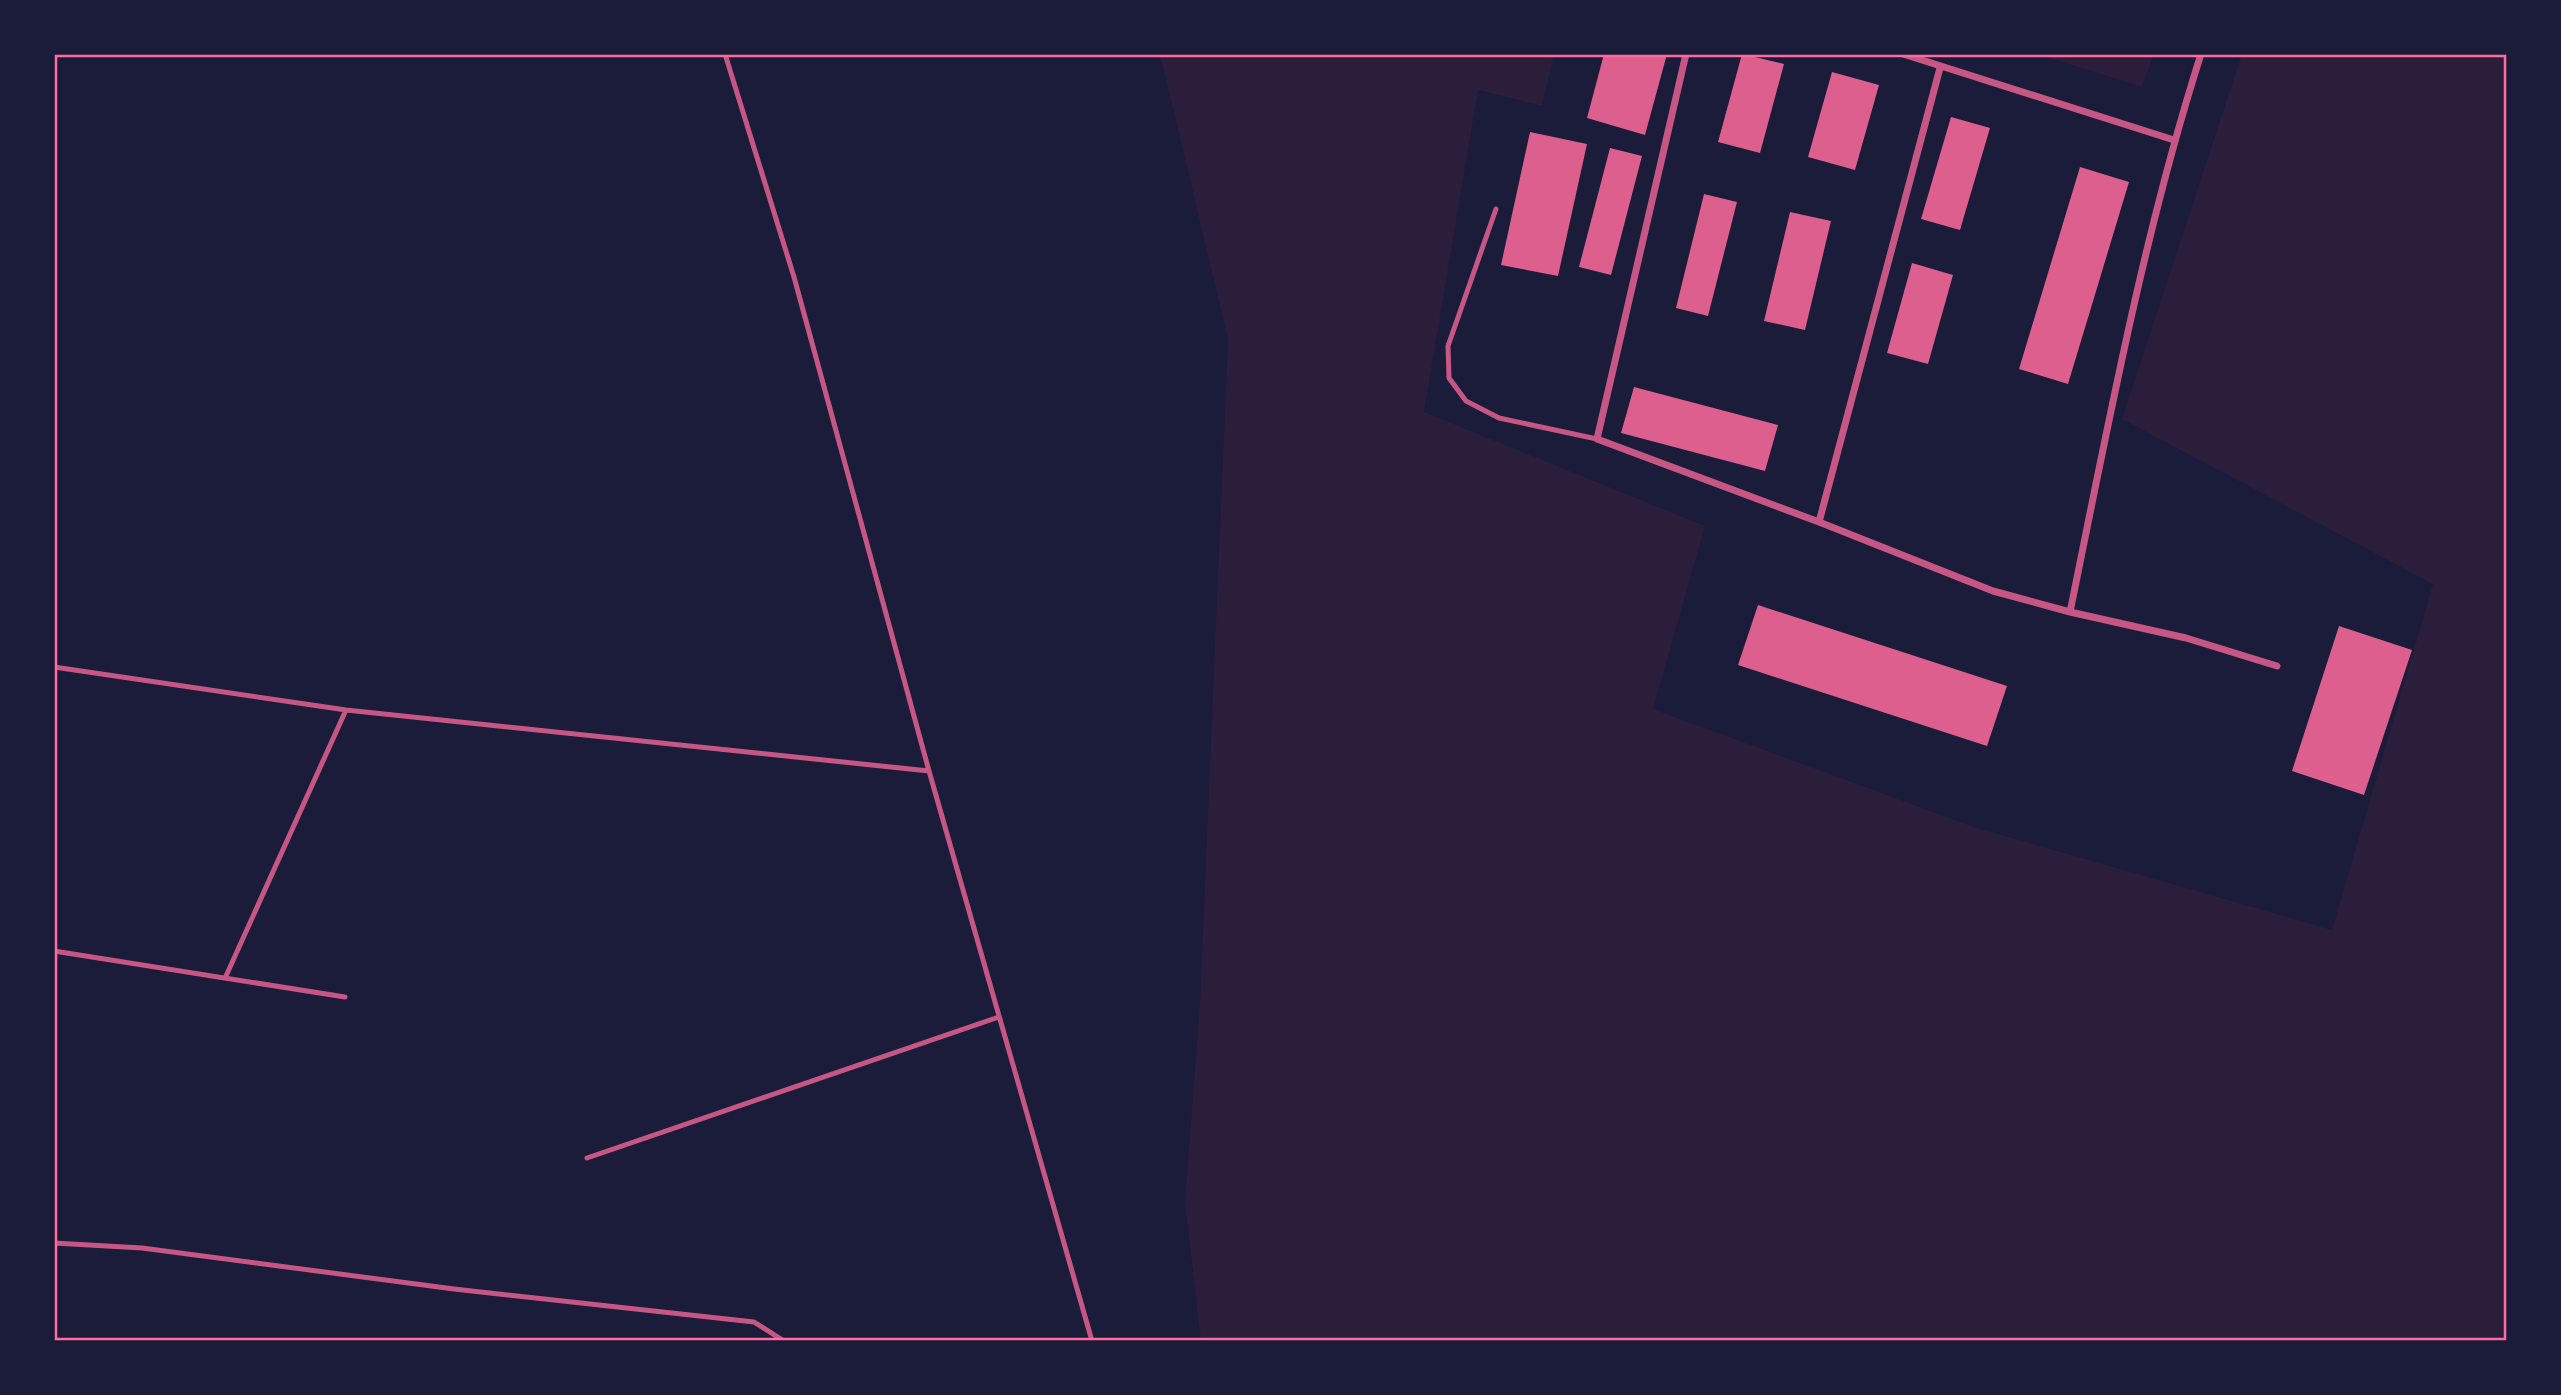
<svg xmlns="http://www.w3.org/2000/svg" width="2561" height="1395" font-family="'Archivo Narrow',sans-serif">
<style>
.green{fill:#2a1e3b}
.building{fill:#dd5f8e}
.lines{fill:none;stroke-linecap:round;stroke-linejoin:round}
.service{stroke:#c65784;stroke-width:5}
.minor{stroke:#c65784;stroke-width:7}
.neatline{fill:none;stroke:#ff6b9d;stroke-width:2.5}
</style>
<rect width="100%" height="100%" fill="#1b1b3a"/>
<path class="green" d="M1160,54H1554L1542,106L1478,90L1424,412L1705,526L1653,709L1974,827L2332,930L2433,584L2122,419L2242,54H2507V1341H1201L1185,1202L1200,1003L1228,339Z
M2038,54H2154L2142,87Z"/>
<path class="building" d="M1604,54H1667L1645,135L1587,118Z
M1742,54L1784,64L1760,153L1718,142Z
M1832,72L1879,85L1855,170L1808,157Z
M1951,117L1990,128L1960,230L1921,219Z
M1530,132L1587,144L1558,276L1501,265Z
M1610,148L1642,156L1611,275L1579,267Z
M2080,167L2129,182L2068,384L2019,369Z
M1704,194L1737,202L1708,316L1676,308Z
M1790,212L1831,221L1805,330L1764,321Z
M1912,263L1953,275L1928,364L1887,353Z
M1634,387L1778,425L1765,471L1621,433Z
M1758,605L2007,686L1987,746L1738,665Z
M2339,626L2412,650L2364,795L2292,771Z"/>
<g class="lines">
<path class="service" d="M725,54L794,277L929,771L1092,1341
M1496,209L1448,346L1449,378L1466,401L1499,418L1597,439
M54,667L346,710L929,771
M54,951L345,997
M226,976L346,710
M587,1158L999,1017
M54,1243L142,1248L454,1289L754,1322L784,1341"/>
<path class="minor" d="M1686,54L1597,439L1819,522L1993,591L2070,612
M1903,54L2174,140
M2201,54C2143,236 2108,426 2070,612L2186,638L2277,666
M1819,522L1940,68"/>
</g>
<rect width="2561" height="1395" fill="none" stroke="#1b1b3a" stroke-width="112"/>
<rect x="56" y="56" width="2449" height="1283" class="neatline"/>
</svg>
